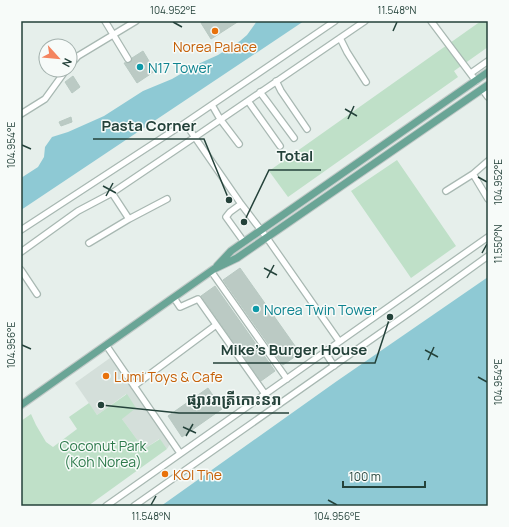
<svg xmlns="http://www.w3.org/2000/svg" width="509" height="527" font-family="Manrope,'Noto Sans Khmer',sans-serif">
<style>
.built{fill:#d4dfda}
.green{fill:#bfe0c8}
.water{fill:#8ec9d4}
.building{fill:#bbcac4;stroke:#b8c9c2}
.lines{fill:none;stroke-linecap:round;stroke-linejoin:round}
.minor-casing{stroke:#a8b8b2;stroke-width:8}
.major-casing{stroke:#c2cac8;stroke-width:9}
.minor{stroke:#fff;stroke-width:5.5}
.major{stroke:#6aa596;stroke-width:7}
.ticks{fill:none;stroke:#24423a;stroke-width:1.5}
.food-dot{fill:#e8710a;stroke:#f7fbf9;stroke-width:1.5}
.culture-dot{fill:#0f9aa8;stroke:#f7fbf9;stroke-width:1.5}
.labels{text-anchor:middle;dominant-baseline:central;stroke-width:3;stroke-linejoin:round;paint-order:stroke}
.food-label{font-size:14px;fill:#c56008;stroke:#f7fbf9;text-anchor:start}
.culture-label{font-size:14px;fill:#0d838f;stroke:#f7fbf9;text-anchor:start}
.park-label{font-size:14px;fill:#2d7a4b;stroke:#f7fbf9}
.leader{fill:none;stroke:#24423a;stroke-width:1.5}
.callout-dot{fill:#24423a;stroke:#f7fbf9;stroke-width:1.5}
.callout-label{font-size:15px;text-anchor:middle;font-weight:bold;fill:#24423a;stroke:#f7fbf9;stroke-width:3;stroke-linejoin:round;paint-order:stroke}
.neatline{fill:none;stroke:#24423a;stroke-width:1.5}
.ticks-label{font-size:10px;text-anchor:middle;fill:#24423a}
</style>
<rect width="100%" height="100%" fill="#e6efeb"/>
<path class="built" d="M110,358L170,444L167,449L159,439L144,449L122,419L126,394L97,415L75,383Z"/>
<path class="green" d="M481,21H488V47L454,71L458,77L288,197L269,171Z
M397,160L456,246L411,278L351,191Z
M127,394L136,408L122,419L144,449L160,439L167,449L88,506H21V421L31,414L36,425L46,442L53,447L77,429L69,417L89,403L97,415Z"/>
<path class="water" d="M257,21H304L21,210V178L38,167L44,157L45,147L52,137L68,132L104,116L143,91L172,79L196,65L218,55L240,41L247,35Z
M488,277V506H161L337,381Z"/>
<path class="building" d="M205,21H239L211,39L201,23Z
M143,51L155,71L137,83L124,63L131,62L132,58Z
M73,76L80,87L72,93L65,82Z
M71,117L72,122L61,126L59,122Z
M240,268L300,353L283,365L223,280Z
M215,286L275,371L261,381L201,296Z
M208,388L222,409L182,437L168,416Z"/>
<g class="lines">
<g class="minor-casing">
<path id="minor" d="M105,21L128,59
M431,21L476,81
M340,38L347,52L366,82
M70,65L78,56L136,21
M471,73L488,61
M276,81L281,91L307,129
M482,89L488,97
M260,92L294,138
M248,101L280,146
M212,105L220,119L239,144
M21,114L45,99L66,70
M185,123L241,204L267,238L339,341
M473,174L488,199
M446,191L473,174L488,161
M112,193L129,219L167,199
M241,204L230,212L226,217L244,242
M21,230L185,123L335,21
M89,243L129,219
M21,252L78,211L112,193L195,137L365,21
M21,270L37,294
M211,271L287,379
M174,298L180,307L198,299L265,394
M106,345L180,453
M325,352L334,366
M134,386L216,325
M106,506L488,237
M134,506L416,308L488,256"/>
</g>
<g class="major-casing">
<path id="major" d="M217,266L231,251L488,72
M21,405L214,269L237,258L488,85"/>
</g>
<use href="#minor" class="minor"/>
<use href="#major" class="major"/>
</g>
<path class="ticks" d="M173,22L182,27M393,31L397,22M345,109L357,116M348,119L354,106M22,145L31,149M478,177L487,182M103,186L116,193M106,196L113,183M482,253L487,244M264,268L277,275M267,278L274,265M22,345L31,349M425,350L438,357M428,360L434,347M478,377L487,382M183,427L196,433M186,436L193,424M328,500L337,505M151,505L156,496"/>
<g class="food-dot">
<circle cx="215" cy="31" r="4"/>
<circle cx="106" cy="376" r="4"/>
<circle cx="165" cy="474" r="4"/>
</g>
<g class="culture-dot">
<circle cx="140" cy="67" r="4"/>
<circle cx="256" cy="309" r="4"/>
</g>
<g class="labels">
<g class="food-label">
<text x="215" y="46" text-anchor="middle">Norea Palace</text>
<text x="114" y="376">Lumi Toys &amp; Cafe</text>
<text x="173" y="474">KOI The</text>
</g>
<g class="culture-label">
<text x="148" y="67">N17 Tower</text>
<text x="264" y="309">Norea Twin Tower</text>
</g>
<g class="park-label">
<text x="103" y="445">Coconut Park<tspan x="103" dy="16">(Koh Norea)</tspan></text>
</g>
</g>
<path class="leader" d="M229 200L204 139H93M244 222L269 170H321M390 317L375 363H213M101 405L179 413H289"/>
<g class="callout-dot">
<circle cx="229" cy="200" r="4"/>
<circle cx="244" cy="222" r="4"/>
<circle cx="390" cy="317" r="4"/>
<circle cx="101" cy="405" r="4"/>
</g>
<g class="callout-label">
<text x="149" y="131">Pasta Corner</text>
<text x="295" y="161">Total</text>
<text x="294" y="355">Mike's Burger House</text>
<text x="234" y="405">ផ្សាររាត្រីកោះនរា</text>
</g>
<rect width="509" height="527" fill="none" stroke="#f7fbf9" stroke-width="44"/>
<g transform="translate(58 58) rotate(117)"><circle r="19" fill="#f7fbf9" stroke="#a3b1ad"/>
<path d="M0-3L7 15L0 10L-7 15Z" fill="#f4845f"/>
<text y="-6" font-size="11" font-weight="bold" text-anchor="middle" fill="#24423a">N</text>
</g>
<path d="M343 481v6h82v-6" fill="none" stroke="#24423a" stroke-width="2"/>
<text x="349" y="481" font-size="12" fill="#24423a" stroke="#f7fbf9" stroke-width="3" paint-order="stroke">100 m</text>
<rect x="22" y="22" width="465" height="483" class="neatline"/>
<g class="ticks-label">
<text x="173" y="14">104.952°E</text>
<text x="397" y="14">11.548°N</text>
<text transform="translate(11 145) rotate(-90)" y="4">104.954°E</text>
<text transform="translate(498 182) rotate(-90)" y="4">104.952°E</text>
<text transform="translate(498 244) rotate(-90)" y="4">11.550°N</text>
<text transform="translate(11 345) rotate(-90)" y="4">104.956°E</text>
<text transform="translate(498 382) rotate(-90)" y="4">104.954°E</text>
<text x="151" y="520">11.548°N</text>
<text x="337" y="520">104.956°E</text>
</g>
</svg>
